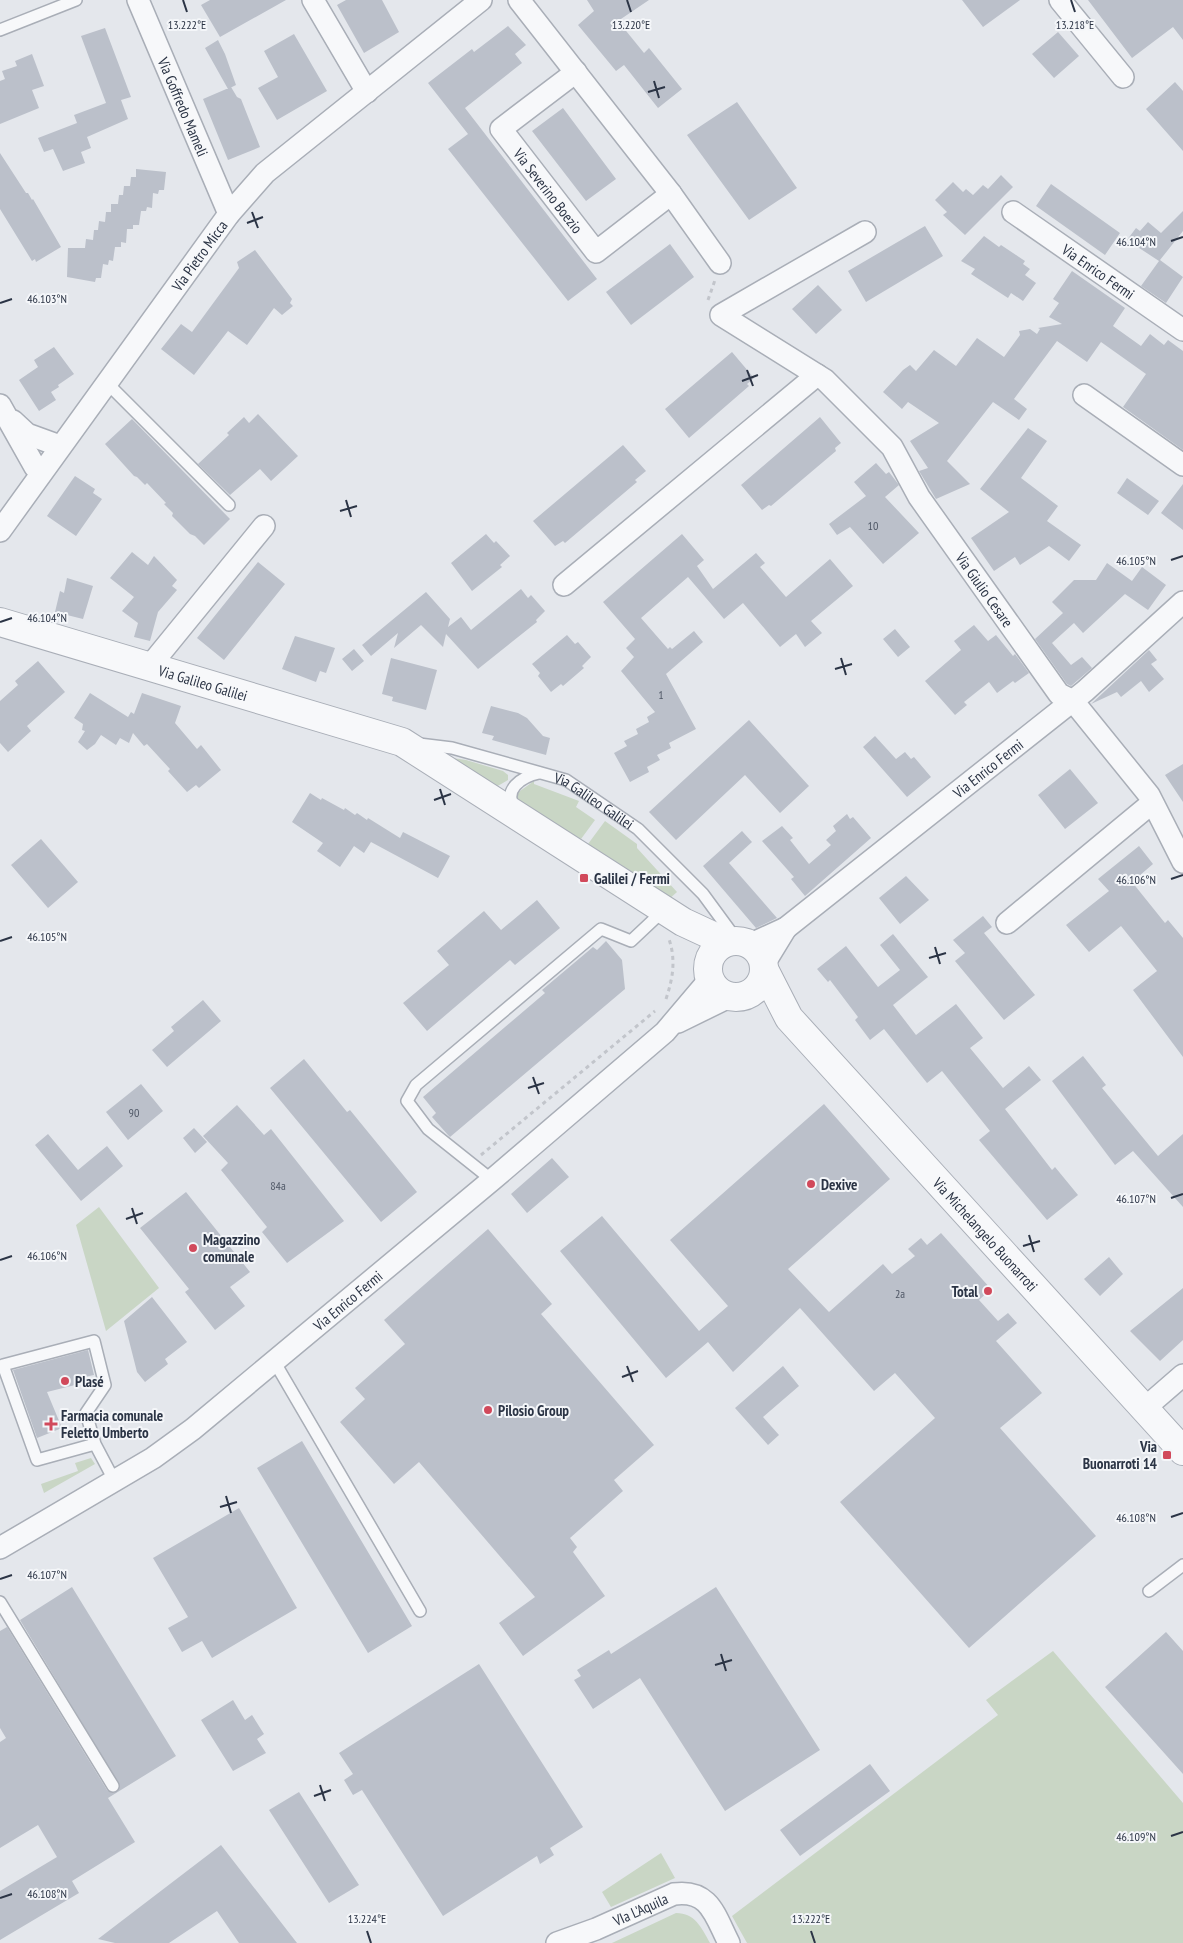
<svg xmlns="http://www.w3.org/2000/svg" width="1183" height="1943" font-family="'PT Sans Narrow',sans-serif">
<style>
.green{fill:#c9d6c5}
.building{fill:#bbc0ca}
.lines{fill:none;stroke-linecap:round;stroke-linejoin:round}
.service-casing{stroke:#a9aeb7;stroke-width:14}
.minor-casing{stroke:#a9aeb7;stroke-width:24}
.tertiary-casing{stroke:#a9aeb7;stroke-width:30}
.path{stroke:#c2c5cb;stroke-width:3;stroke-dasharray:4 4;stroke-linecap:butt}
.service{stroke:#f7f8fa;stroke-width:11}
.minor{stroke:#f7f8fa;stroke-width:21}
.tertiary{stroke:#f7f8fa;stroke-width:28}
.ticks{fill:none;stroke:#2b3445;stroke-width:2}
.poi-dot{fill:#d1495b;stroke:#f4f6f9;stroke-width:2}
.labels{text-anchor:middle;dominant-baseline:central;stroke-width:4;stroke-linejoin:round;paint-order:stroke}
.number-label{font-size:12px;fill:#4f5766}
.street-label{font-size:15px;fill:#2b3445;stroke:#f4f6f9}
.poi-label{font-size:15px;font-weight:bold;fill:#2b3445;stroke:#f4f6f9;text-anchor:start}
.ticks-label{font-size:12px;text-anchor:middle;fill:#2b3445;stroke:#f4f6f9;stroke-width:4;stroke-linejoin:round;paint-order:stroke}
</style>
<rect width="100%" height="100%" fill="#e4e7ec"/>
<path class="green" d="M432,755L466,760L503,771L508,775V780L496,787Z
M534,781V784L579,801L576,807L595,820L581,839L514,800L520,791Z
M605,821L637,844V848L677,892L668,900L640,877L588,844Z
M99,1207L159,1288L106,1331L76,1225Z
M91,1458L95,1464L44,1493L41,1484L78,1471L75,1463Z
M1053,1651L1183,1803V1943H747L732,1916L998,1715L986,1700Z
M661,1853L675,1878L611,1907L602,1892Z
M676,1913C695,1913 701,1927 710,1943H612Z"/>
<path class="building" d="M210,0H286L220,37L201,5Z
M346,0H382L399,32L364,53L337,5Z
M587,0H649L618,21L644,53L649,48L682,89L658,108L624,65L616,71L578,25L594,11Z
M962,0H1020L983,27Z
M1088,0H1183V40L1173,27L1132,58Z
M508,26L526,45L515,54L522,63L465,108L597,279L568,301L448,149L468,134L428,83L472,49L474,52Z
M105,28L131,97L121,100L128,119L87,137L91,148L81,152L85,163L63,171L53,149L44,152L38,138L77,123L74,115L106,103L81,36Z
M1058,32L1079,56L1054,78L1032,54Z
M294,34L327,91L277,120L258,88L278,77L264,51Z
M218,40L225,54L236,85L228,89L205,48Z
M32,54L44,86L32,90L39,108L0,124V81L5,79L2,71L17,66L15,61Z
M1175,82L1183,91V151L1146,109Z
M231,87L237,97L241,99L260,147L228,160L203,99Z
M737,102L797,188L749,220L687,135Z
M563,108L616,179L586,201L532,131Z
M0,153L26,193H28L32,200L33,199L61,247L36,262L35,259L32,261L0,209Z
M136,169L166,172L164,190H159L158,194L153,193L152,208L147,207L146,211H141L139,225H133V229H127L126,243L121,242V247H115L113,261L109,260L108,265L103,264L101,278H96L95,282L67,277L68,248H85L86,239L93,240L94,230H98L99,221L105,222L106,212H111V204H118L119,195H123L124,186H130L131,177H136Z
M1001,175L1013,187L965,235L943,215L947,212L935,200L953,182L963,192L966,189L973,195L983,185L988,189Z
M1051,184L1120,233L1105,255L1036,206Z
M1183,211V231L1160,260L1183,277L1166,303L1141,286L1159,261L1127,240L1136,228L1140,231L1148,222L1161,233Z
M925,226L943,256L866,302L848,271Z
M984,236L999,247L1001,245L1025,261L1023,264L1030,269L1025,275L1036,283L1023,301L1011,293L1008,298L971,274L975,269L961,261Z
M670,244L694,277L631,325L606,292Z
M255,250L292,299L290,303L293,306L282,315L274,308L247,345L228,331L194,375L161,349L181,324L192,332L239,268L237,262Z
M1072,271L1125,308L1113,326L1141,346L1150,334L1164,345L1168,340L1183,351V450L1123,407L1146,374L1101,342L1087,362L1057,341L1014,399L1027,409L1019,420L993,402L947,461L970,484L936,499L919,471L928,468L910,441L939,423L908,402L902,409L883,392L903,370L910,365L916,371L934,350L956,366L977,338L1004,357L1020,335L1019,331L1030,329L1037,334L1040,329L1038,328L1062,324L1049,317L1059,303L1053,299Z
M818,285L842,310L816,334L792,309Z
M54,347L74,374L58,385L59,387L51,392L56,400L39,411L19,380L38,367L34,360Z
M732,352L754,378L747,384L749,386L689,438L665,409Z
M258,414L298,456L271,481L260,469L230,495L198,464L229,435L227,433L244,417L249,423Z
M820,417L841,443L835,448L836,451L771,506L769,505L762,510L741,485Z
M132,419L230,519L204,545L195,536L190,534L172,516L173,513L164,504L166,503L147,483L145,485L137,477L134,476L105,444Z
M1028,428L1047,441L1021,478L1058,506L1047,521L1081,545L1069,561L1049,546L1020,565L1015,557L994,571L971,538L1009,512L980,489Z
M623,445L646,471L635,480L637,482L565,543L563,541L555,546L533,521Z
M876,463L886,474L889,472L899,485L885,497L919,533L883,564L850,527L837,535L829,524L866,496L854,482Z
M75,476L95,489L93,493L102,499L76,536L47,516Z
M1127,478L1159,501L1148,515L1117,493Z
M1183,484V530L1161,513Z
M486,534L494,543L496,541L510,556L500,565L502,567L472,591L451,563Z
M682,534L704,560L697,566L713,589L756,553L765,563L760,567L786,597L830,559L853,586L811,621L822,633L805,647L796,634L780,647L743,603L724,619L688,577L641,618L668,649L670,647L672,649L694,631L703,642L666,674L696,729L669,743L671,748L657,755L660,760L647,767L649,772L630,782L614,753L627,746L624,741L638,734L636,729L649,722L647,717L655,712L621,671L634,657L626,648L635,639L603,602Z
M132,552L148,565L154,556L177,580L172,586L177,590L158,612L150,641L134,637L138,623L122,611L134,597L110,578Z
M258,562L285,584L224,660L197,638Z
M1107,563L1132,581L1142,567L1166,585L1148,610L1125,594L1083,633L1074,623L1052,643L1071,665L1082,657L1092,668L1071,686L1067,684L1035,639L1063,613L1052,602L1074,580H1096Z
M67,578L93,586L83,619L55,612L60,591L64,593Z
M521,589L528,598L531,595L545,611L536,620L537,622L478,669L446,634L443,647L421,625L394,648L398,633L371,656L362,645L426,592L450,619L448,627L461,617L471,630Z
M974,625L988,641L996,635L1013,656L1015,654L1029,673L1015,683L1013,681L997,693L989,682L964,702L967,705L955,715L925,681L961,650L954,641Z
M895,629L910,647L898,657L883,639Z
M567,635L575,644L578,642L591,657L582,666L584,668L563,686L561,684L551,692L538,676L540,673L532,664Z
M295,636L335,648L326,673L320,671L316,682L282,669Z
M354,649L364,661L352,671L342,659Z
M1149,650L1157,660L1151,664L1164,679L1149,692L1141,681L1121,697L1117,692L1091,704Z
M391,658L437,670L426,710L392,701L393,697L382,694Z
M38,661L65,692L27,726L31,731L8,752L0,743V701L18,685L15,681Z
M90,693L128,717L131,712L134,714L142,693L181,706L175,723L197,749L201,745L221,770L199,788L196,785L187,792L168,771L170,769L147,744L144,746L133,733L129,743L120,738L116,745L101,735L95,744L87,750L78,742L85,731L82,730L83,724L74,718Z
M491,706L518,713L527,718L543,736L550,738L546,755L492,740L494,736L482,733Z
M749,720L809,786L780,813L745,775L676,840L649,812Z
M875,736L896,759L905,752L911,759L914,757L931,777L907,797L863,747Z
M1183,764V802L1165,775Z
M1070,769L1098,803L1065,829L1038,795Z
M310,793L321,800L322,798L344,810L345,808L355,815L357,813L367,820L368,818L400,838L403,832L450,856L438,878L371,842L364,853L354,846L340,867L317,851L323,843L292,822Z
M847,814L850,819L853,817L871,838L805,896L791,879L794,877L762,841L782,826L793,838L790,840L809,864L831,845L826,840L836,831L833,826Z
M742,831L752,842L729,863L777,918L756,928L703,866Z
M41,839L78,882L48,908L11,865Z
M1139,846L1153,864L1132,882L1165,923L1168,920L1183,938V1057L1133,990L1157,971L1121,926L1089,952L1066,925L1109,891L1098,879Z
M906,876L929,900L900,924L879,898Z
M537,900L560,928L515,965L510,960L427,1031L403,1003L449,965L437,951L484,911L501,930Z
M983,916L992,927L984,933L1035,995L1004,1020L955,961L965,953L953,940Z
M893,934L928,977L893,1005L916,1035L956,1004L983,1038L970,1048L1003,1088L1029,1066L1041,1080L1005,1109L1052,1170L1055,1167L1078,1195L1047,1220L979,1140L990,1131L942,1071L927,1083L884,1029L870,1040L855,1020L858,1017L830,980L828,982L817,969L846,946L878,987L900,970L880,945Z
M606,941L622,960L625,989L450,1137L448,1135L432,1117L436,1113L423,1097L545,993L542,990L593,947L597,950Z
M203,1000L221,1021L167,1067L152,1050L174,1031L171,1027Z
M1083,1056L1106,1085L1102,1088L1158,1156L1183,1134V1207L1133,1151L1115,1165L1052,1081Z
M304,1059L347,1112L350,1110L417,1192L381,1222L270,1088Z
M141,1084L163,1111L128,1140L106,1112Z
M824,1104L890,1179L788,1269L829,1312L883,1264L892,1274L915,1256L908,1249L921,1238L927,1245L941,1233L991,1289L979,1300L998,1321L1008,1313L1017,1323L996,1341L1042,1393L1000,1428L1096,1536L969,1648L840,1502L935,1418L895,1373L874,1391L800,1308L733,1372L708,1342L666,1378L560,1251L602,1216L699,1331L728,1306L670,1240Z
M237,1105L264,1135L271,1129L344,1221L287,1263L262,1232L267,1227L221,1170L228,1163L203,1136Z
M194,1128L207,1142L195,1153L183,1138Z
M48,1134L78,1170L107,1146L123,1166L81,1201L35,1145Z
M552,1158L569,1177L527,1213L511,1194Z
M186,1192L250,1272L230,1287L245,1306L215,1330L185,1292L189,1289L140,1228Z
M488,1229L552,1304L541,1314L654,1445L614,1480L623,1491L570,1538L577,1547L573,1552L605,1596L523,1656L499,1623L535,1597L419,1462L394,1484L340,1422L365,1399L355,1388L405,1344L384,1320Z
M1109,1257L1123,1274L1100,1296L1084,1279Z
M1183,1288V1340L1160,1361L1130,1331Z
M152,1297L187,1342L165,1359L168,1364L145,1382L137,1372L124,1321Z
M88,1350L94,1375L74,1379L75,1385L47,1392L62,1428L37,1438L13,1370Z
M783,1366L799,1386L763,1417L779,1435L768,1445L735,1408Z
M302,1441L412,1626L368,1653L257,1468Z
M239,1508L297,1608L212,1658L202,1641L182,1652L168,1628L188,1617L153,1558Z
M72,1587L176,1756L108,1798L135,1842L72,1881L79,1893L0,1940V1891L57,1857L38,1825L0,1848V1742L6,1738L0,1728V1631L7,1627L107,1790L114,1793L120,1786L20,1620Z
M716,1587L820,1750L725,1811L640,1678L593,1709L574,1680L581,1676L577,1670L609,1650L611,1654Z
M1166,1632L1183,1651V1774L1105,1687Z
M479,1664L583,1827L550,1848L554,1855L540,1864L537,1856L443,1916L362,1790L353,1795L344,1780L353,1774L339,1753Z
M233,1700L245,1720L252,1715L264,1734L257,1739L266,1753L233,1771L201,1720Z
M870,1764L890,1791L800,1856L780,1830Z
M299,1792L359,1885L329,1903L269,1810Z
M221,1845L297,1943H239L217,1911L169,1943H115L98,1939Z"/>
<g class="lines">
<g class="service-casing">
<g id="service">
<path d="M0,30L76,0"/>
<path d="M107,383L229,505"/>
<path id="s1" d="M419,744L452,748L566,780L638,829L703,894L736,939"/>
<path d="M515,809C502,790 521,777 539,773"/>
<path d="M492,1180L428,1129L407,1101L416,1085L601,929L631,941L665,909"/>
<path d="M274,1361L420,1611"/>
<path d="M95,1444L37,1460L3,1365L94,1341L105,1385L86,1413L95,1444L115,1482"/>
<path d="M1149,1591L1183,1565"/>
<path d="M0,1602L113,1786"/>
</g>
</g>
<g class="minor-casing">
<g id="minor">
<path id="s2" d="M138,0L229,214"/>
<path d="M313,0L367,92"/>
<path d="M519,0L671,194L720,263"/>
<path d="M1060,0L1123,77"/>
<path id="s3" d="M576,72L501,129L596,252L671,194"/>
<path id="s4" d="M1013,212L1183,330"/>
<path id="s5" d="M865,232L721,315L825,380L892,447L919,497L1059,694L1073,701L1149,795L1183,862"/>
<path d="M1084,395L1183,465"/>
<path d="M0,405L35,467L42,472"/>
<path d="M13,421L27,434L60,446"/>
<path id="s6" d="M0,531L229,214L265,173L481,0"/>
<path d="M564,585L817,375"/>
<path d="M149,667L264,526"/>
<path d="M1007,923L1152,803"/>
<path id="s7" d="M751,944L786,928L1085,691L1183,602"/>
<path d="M764,964L786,928"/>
<path d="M678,1022L729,997"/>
<path d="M1145,1408L1183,1375"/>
<path id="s8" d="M0,1548L153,1458L193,1429L492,1180L665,1032L709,980"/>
<path id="s9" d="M557,1943L596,1929L674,1894C710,1889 715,1916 729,1943"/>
</g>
</g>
<g class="tertiary-casing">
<g id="tertiary">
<path id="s10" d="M0,622L402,742L683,922L726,942"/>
<circle cx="736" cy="969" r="28"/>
<path id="s11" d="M765,971L789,1018L1183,1451"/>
</g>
</g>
<path class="path" d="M708,300L715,280
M666,999C673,978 676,960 669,939
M481,1155L655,1011"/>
<use href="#service" class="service"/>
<use href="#minor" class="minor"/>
<use href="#tertiary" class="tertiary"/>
</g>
<path class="ticks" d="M183,0L187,12M627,0L631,12M1071,0L1075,12M654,81L659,98M648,92L665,87M252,212L258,228M247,223L263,217M1171,241L1183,237M0,303L12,299M747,370L753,386M742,381L758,375M346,500L351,517M340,511L357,506M1171,560L1183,556M0,622L12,618M841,658L846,675M835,669L852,664M440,789L445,805M434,800L451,794M1171,879L1183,875M0,941L12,937M935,947L940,964M929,958L946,953M533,1077L539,1094M528,1088L544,1083M1171,1198L1183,1194M132,1208L137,1224M126,1219L143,1213M1029,1235L1034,1252M1023,1246L1040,1241M0,1260L12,1256M627,1366L633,1382M622,1377L638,1371M226,1496L231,1513M220,1507L237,1502M1171,1517L1183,1513M0,1579L12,1575M721,1654L726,1671M715,1665L732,1660M320,1785L325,1801M314,1796L331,1790M1171,1836L1183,1832M0,1898L12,1894M367,1931L371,1943M811,1931L815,1943"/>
<g class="poi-dot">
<rect x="579" y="873" width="10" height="10" rx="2.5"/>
<circle cx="811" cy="1184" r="5"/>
<circle cx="193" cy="1248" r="5"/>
<circle cx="988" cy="1291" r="5"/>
<circle cx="65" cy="1381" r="5"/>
<circle cx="488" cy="1410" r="5"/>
<path d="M48.5 1416.5h5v5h5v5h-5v5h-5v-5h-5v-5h5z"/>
<rect x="1162" y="1450" width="10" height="10" rx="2.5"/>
</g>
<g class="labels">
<g class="number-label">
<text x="873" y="525">10</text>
<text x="661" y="694">1</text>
<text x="134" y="1112">90</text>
<text x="278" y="1185">84a</text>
<text x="900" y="1293">2a</text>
</g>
<g class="street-label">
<text stroke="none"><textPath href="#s2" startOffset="116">Via Goffredo Mameli</textPath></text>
<text stroke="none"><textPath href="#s3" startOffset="172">Via Severino Boezio</textPath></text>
<text stroke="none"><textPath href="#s6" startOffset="340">Via Pietro Micca</textPath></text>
<text stroke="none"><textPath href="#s4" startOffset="104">Via Enrico Fermi</textPath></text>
<text stroke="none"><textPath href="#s5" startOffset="554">Via Giulio Cesare</textPath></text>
<text stroke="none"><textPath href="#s10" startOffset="212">Via Galileo Galilei</textPath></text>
<text stroke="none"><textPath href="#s7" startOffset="296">Via Enrico Fermi</textPath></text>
<text stroke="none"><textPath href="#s1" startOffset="186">Via Galileo Galilei</textPath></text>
<text stroke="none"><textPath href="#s11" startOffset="345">Via Michelangelo Buonarroti</textPath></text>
<text stroke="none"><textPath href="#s8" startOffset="428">Via Enrico Fermi</textPath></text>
<text stroke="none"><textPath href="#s9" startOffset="90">VIa L'Aquila</textPath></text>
</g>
<g class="poi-label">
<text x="594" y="878">Galilei / Fermi</text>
<text x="821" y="1184">Dexive</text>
<text x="203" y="1239">Magazzino<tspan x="203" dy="17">comunale</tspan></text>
<text x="978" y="1291" text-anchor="end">Total</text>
<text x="75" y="1381">Plasé</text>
<text x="498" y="1410">Pilosio Group</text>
<text x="61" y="1415">Farmacia comunale<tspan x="61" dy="17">Feletto Umberto</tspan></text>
<text x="1157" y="1446" text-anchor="end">Via<tspan x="1157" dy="17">Buonarroti 14</tspan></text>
</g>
</g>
<g class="ticks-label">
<text x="187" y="29">13.222°E</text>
<text x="631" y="29">13.220°E</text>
<text x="1075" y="29">13.218°E</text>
<text x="1136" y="246">46.104°N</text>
<text x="47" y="303">46.103°N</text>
<text x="1136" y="565">46.105°N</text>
<text x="47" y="622">46.104°N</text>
<text x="1136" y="884">46.106°N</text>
<text x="47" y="941">46.105°N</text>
<text x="1136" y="1203">46.107°N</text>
<text x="47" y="1260">46.106°N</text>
<text x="1136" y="1522">46.108°N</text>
<text x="47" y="1579">46.107°N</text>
<text x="1136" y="1841">46.109°N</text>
<text x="47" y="1898">46.108°N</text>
<text x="367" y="1923">13.224°E</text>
<text x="811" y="1923">13.222°E</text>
</g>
</svg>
